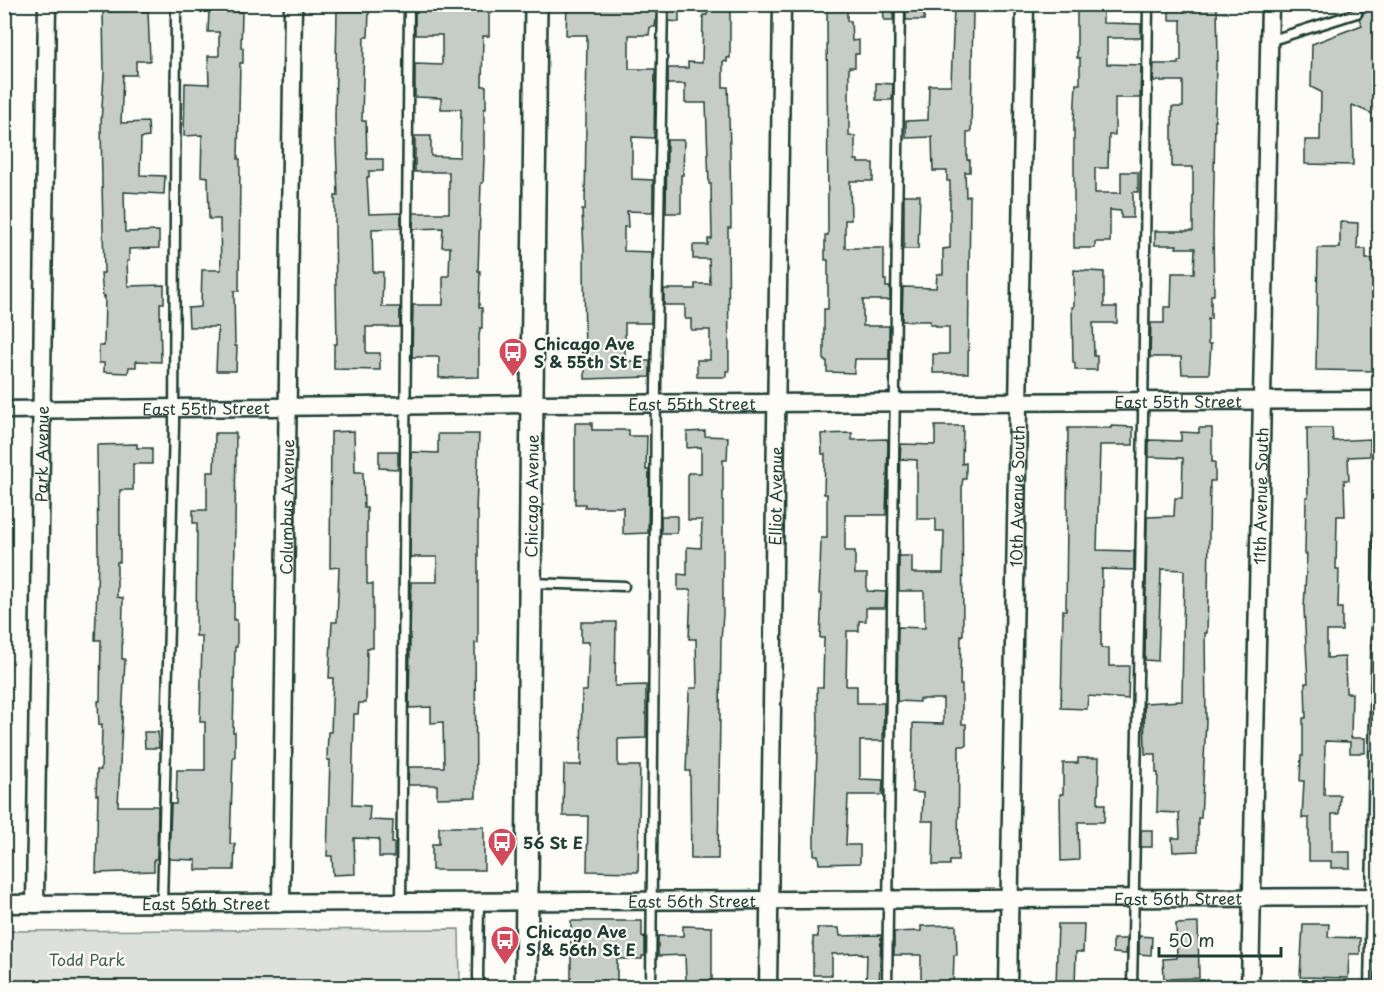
<svg xmlns="http://www.w3.org/2000/svg" width="1384" height="992" font-family="'Playpen Sans',sans-serif">
<style>
.park{fill:#dde0db;stroke:#7e8e88;stroke-width:1.5}
.building{fill:#c6cdc7;stroke:#1f3d34;stroke-width:1.5}
.lines{fill:none;stroke-linecap:round;stroke-linejoin:round}
.service-casing{stroke:#1f3d34;stroke-width:13}
.minor-casing{stroke:#1f3d34;stroke-width:21}
.tertiary-casing{stroke:#1f3d34;stroke-width:26}
.service{stroke:#fdfcf7;stroke-width:8}
.minor{stroke:#fdfcf7;stroke-width:16}
.tertiary{stroke:#fdfcf7;stroke-width:21}
.labels{text-anchor:middle;dominant-baseline:central;stroke-width:4.5;stroke-linejoin:round;paint-order:stroke}
.poi-label{font-size:16px;font-weight:bold;fill:#1f3d34;stroke:#fdfcf7;text-anchor:start}
.street-label{font-size:16px;fill:#1f3d34;stroke:#fdfcf7}
.park-label{font-size:16px;fill:#455e55;stroke:#fdfcf7}
</style>
<rect width="100%" height="100%" fill="#fdfcf7"/>
<filter id="ink" filterUnits="userSpaceOnUse"><feTurbulence type="fractalNoise" baseFrequency=".0167" numOctaves="2"/><feDisplacementMap in="SourceGraphic" scale="12" xChannelSelector="R" yChannelSelector="G"/><feConvolveMatrix kernelMatrix="1 2 1 2 8 2 1 2 1" color-interpolation-filters="sRGB"/></filter>
<g filter="url(#ink)">
<path class="park" d="M459,929L460,987H5V931Z"/>
<path class="building" d="M567,4H656L657,6L655,27H650L649,35H629V69H655L654,138L632,137V179L653,180V212L627,211L628,227H624V251L652,252L651,323H625V361H650V377L585,379L584,251L582,210H585L587,35H566Z
M906,4L925,5L924,20H906Z
M1169,4L1217,6L1218,61H1216L1213,234L1214,295H1211V319H1208V344H1211L1209,374H1182L1181,357H1150L1151,323H1164V307H1171L1172,273H1194L1195,248H1176L1177,245H1155V231H1193V167H1172V107H1183V81H1153L1154,64H1178V61H1181V20H1169Z
M1354,4H1380V117L1352,105L1353,165L1305,164V140H1320L1321,92L1311,87L1312,44L1362,25L1359,19L1363,15V11L1359,7H1355Z
M883,5H894L893,20H884Z
M415,6L489,7V36H483L482,86H486V109H484V158L483,183H481L478,271H480L479,308H482V328H480L479,337V377L439,378V357H412L413,305H443V276H449L450,247H442L443,228L413,229L414,213H449V172H415V136H431V156L460,157L461,109H441V98L415,97V64L442,65V35H415Z
M669,6H679V22L669,21Z
M1077,6H1103V23L1141,24V38H1107V64L1141,65L1140,98H1115V135H1109L1108,168H1095V193H1121V172H1138V192H1133V218H1121V211L1110,210V242H1095V248H1074V121L1076,84H1080V58H1077Z
M954,7H973L971,132H967V160H970V172H965L966,197L970,196L968,373H933V354H949V327H936V325H930V321H902L903,287L936,288L937,274H943V249L950,248V181H947V171H933L932,137L906,138V121L928,120L929,85H951Z
M730,8V58H727V62L723,61V87H728L730,149L731,228H728L729,371H726V377H697V360H710V330H691V319H685V305H664V289H695V284H710L709,259H693V245H708V239H712L711,184H709L706,103H685V84H668V68H688V62L702,63L703,15H707V9Z
M827,8H847V21H851L852,41L859,40V54H855V67H849V136H855V160H858V163H873V181H850L851,220H845V248H884V280H886V287H890V300H863V326H889V359H855L854,373L827,372V361H824V309H828V260H825V235H828Z
M148,11L150,61H136V75H123L121,123L148,122L149,137L141,138L140,175L165,176L164,194L124,192L125,232L159,231V248L129,249V261H127L128,286L164,285V303H160L161,362L136,361V367H129L128,373L104,372V363H99V346H104L105,296L103,297L101,273H104L102,183L101,123L104,74L103,12Z
M209,11L242,12L241,48H243V63H240L238,159H240L239,291H234L235,346H237L236,371H216L218,327H189L188,308L201,307L202,270H221L220,219H209L208,177L201,176L202,135L184,136L185,83L209,84L208,56H219V32H208Z
M337,11H369L368,37H364L362,121H366L367,159H383V171H369V177H367L369,214L401,213V228L372,229L373,272H383L382,307H400V327H366V353H380V370L334,369V344H337L335,233V196H338L335,118Z
M876,83L893,84L892,100H876Z
M667,140H684L683,175H681V213H666Z
M904,195H920L918,249H904Z
M1340,222L1358,223L1357,249H1366V259H1380V371L1316,370L1318,248H1340Z
M1074,270L1104,272V307H1117V323H1093L1094,356H1097V370H1075V363H1073L1072,307H1074Z
M575,423H592V430H629V436H647L646,470H649L648,533L623,534V507H585V504H575Z
M935,426H963L962,464L966,463V479H963L962,485L963,635H961L960,685H962V724H966V746H959L958,861H950V865H933L934,821H922L923,793L912,792L913,723L943,724V699H919V702L897,701L898,627L925,628L924,591H899V556H912V573H943L944,531H936V519H917V460L900,459L901,444L935,445Z
M1111,426L1133,427V445H1100L1097,550L1134,551V570L1102,569L1101,648H1109V666H1129L1128,699L1088,696L1087,709L1061,708L1063,610H1066L1068,428H1111Z
M1199,428H1212V462H1215V481H1210L1208,594L1207,633H1205L1206,721L1201,818H1198V851L1173,852L1172,838H1180L1179,813L1157,812L1158,773H1156V754H1145L1144,703L1182,701L1184,570L1161,569L1158,661L1145,660L1147,517L1174,516L1175,498H1182L1183,458L1149,457V440L1181,441V432L1199,433Z
M1307,428H1332L1333,441L1370,439V456L1348,457L1349,480H1344L1345,516H1337L1336,569H1339L1338,608H1342V631H1327V658L1345,657L1346,693H1352L1351,738H1365V753H1350V742L1325,741L1324,795H1340L1339,814H1332V852H1350V868H1331V861H1309V818H1302L1304,781H1300L1301,756H1303V718H1306L1305,683H1308L1304,608L1307,554H1305L1306,497H1308Z
M354,431L355,472H363L364,508H367V584H373V648H367L366,703H359L358,714H354L352,805L370,806L369,820L393,821L392,843H394V857H379V839L354,838L355,874L333,875L332,856H327L330,760H327L328,732H331L333,678H329L332,622H337L339,567L330,568L331,432Z
M705,431V436L728,437L727,460H723V614L721,640L718,859H691L690,771H686L689,692L690,688H697L696,639H689L691,590H678V574L687,575V547L701,548L702,520H688V473H701V447L687,448V432Z
M215,433H236L234,620H237V647H235L233,732H235V757H233L230,844H235L234,870H196V860L169,859L171,804H176L177,770H205V722H200L202,641V636H196L197,523H193V510H207V472H214Z
M852,433V440L887,439L888,443L886,515H845V551H855V574H867V591L886,592L885,608H866V621H859V631H847L846,686H857V703H884L883,741H860V779L883,780L882,795H848L846,845H860V863L819,864L818,855H814V829L818,725L817,687H823L824,638H820L822,594H819L820,574L821,538H827V494H824L825,454H822L821,434Z
M438,434H479L476,511H478V643H475L476,797L437,798V785H408L409,767H444L443,722L431,723V707L409,708L411,582H437V557H410L411,452L438,453Z
M137,444V448H152V464H133V490H120V562H117V597L123,598L122,659H125L118,806H158L157,859H154V871L96,873L98,795H96L97,770H101L102,724L99,725L98,701H100L101,640H95L98,562L97,445Z
M379,451H398V469L379,468Z
M661,516H677V533H661Z
M581,622H616L615,686L646,685V738L618,739V766H640L638,872L587,871L588,816H563L564,765H581L582,691H587L589,642H581Z
M144,732H158L159,748H145Z
M1078,758H1099L1098,804H1105L1104,822H1078L1079,860L1061,861L1060,794H1063V763H1078Z
M439,827H484V870H432V844H439Z
M1141,830H1152V847H1141Z
M571,921H642V937L645,936V956H642V959H617V987H571Z
M1198,923L1199,978L1164,979L1163,959L1177,958L1176,924Z
M1058,924H1084L1083,952H1076L1075,986L1056,985Z
M1303,924H1329L1328,937L1360,938V954H1349L1348,978L1300,977Z
M956,925L957,955H954L953,984L921,981V955H894V932L921,931V926Z
M683,926L712,927V980L686,981L685,955L658,956V936H683Z
M817,928H839L840,936L881,935L879,987H866L867,955H862V953L832,954V975H813V937H818Z
M1139,936L1152,937L1151,955L1139,954Z
M1113,939H1127L1126,954L1113,953Z"/>
<g class="lines">
<g class="service-casing">
<path id="service" d="M1269,41L1357,13
M530,583L624,586
M401,902L409,4
M479,902L478,977L480,988
M162,903L174,425L176,4
M651,988L656,386L663,4
M887,988L900,4
M1132,988L1143,420L1148,4
M1369,988L1380,483"/>
</g>
<g class="minor-casing">
<g id="minor">
<path id="s1" d="M4,410L533,404L1380,400"/>
<path id="s2" d="M281,903L293,4"/>
<path id="s3" d="M4,904L1380,897"/>
<path id="s4" d="M35,904L47,4"/>
<path id="s5" d="M768,988L782,4"/>
<path id="s6" d="M1008,988L1025,4"/>
<path id="s7" d="M1250,988L1270,4"/>
</g>
</g>
<g class="tertiary-casing">
<g id="tertiary">
<path id="s8" d="M526,988L536,4"/>
</g>
</g>
<use href="#service" class="service"/>
<use href="#minor" class="minor"/>
<use href="#tertiary" class="tertiary"/>
</g>
</g>
<defs>
<g id="bus-pin" transform="scale(1.5)"><path d="M0 17L-7.5 6A9.5 9.5 0 1 1 7.5 6Z" fill="#d1495b" stroke="#fdfcf7"/><path d="M-5-6H5V4H4V6H2V4H-2V6H-4V4H-5ZM-3.5-4V0h7V-4ZM-3.5 1.2v1.5H-2V1.2ZM2 1.2v1.5H3.5V1.2Z" fill="#fff"/></g>
</defs>
<g fill-rule="evenodd">
<use href="#bus-pin" x="513" y="352"/>
<use href="#bus-pin" x="502" y="842"/>
<use href="#bus-pin" x="505" y="940"/>
</g>
<g class="labels">
<g class="poi-label">
<text x="534" y="343">Chicago Ave<tspan x="534" dy="18">S &amp; 55th St E</tspan></text>
<text x="523" y="842">56 St E</text>
<text x="526" y="931">Chicago Ave<tspan x="526" dy="18">S &amp; 56th St E</tspan></text>
</g>
<g class="street-label">
<text stroke="none"><textPath href="#s1" startOffset="1174">East 55th Street</textPath></text>
<text stroke="none"><textPath href="#s1" startOffset="688">East 55th Street</textPath></text>
<text stroke="none"><textPath href="#s1" startOffset="202">East 55th Street</textPath></text>
<text stroke="none"><textPath href="#s4" startOffset="450">Park Avenue</textPath></text>
<text stroke="none"><textPath href="#s8" startOffset="492">Chicago Avenue</textPath></text>
<text stroke="none"><textPath href="#s5" startOffset="492">Elliot Avenue</textPath></text>
<text stroke="none"><textPath href="#s6" startOffset="492">10th Avenue South</textPath></text>
<text stroke="none"><textPath href="#s7" startOffset="492">11th Avenue South</textPath></text>
<text stroke="none"><textPath href="#s2" startOffset="396">Columbus Avenue</textPath></text>
<text stroke="none"><textPath href="#s3" startOffset="1174">East 56th Street</textPath></text>
<text stroke="none"><textPath href="#s3" startOffset="688">East 56th Street</textPath></text>
<text stroke="none"><textPath href="#s3" startOffset="202">East 56th Street</textPath></text>
</g>
<g class="park-label">
<text x="87" y="959">Todd Park</text>
</g>
</g>
<rect width="1384" height="992" fill="none" stroke="#fdfcf7" stroke-width="24"/>
<rect x="12" y="12" width="1360" height="968" fill="none" stroke="#1f3d34" stroke-width="2" filter="url(#ink)"/>
<path d="M1159 947v9h122v-9" fill="none" stroke="#1f3d34" stroke-width="3"/>
<text x="1168" y="947" font-size="18" fill="#1f3d34" stroke="#fdfcf7" stroke-width="4.5" paint-order="stroke">50 m</text>
</svg>
